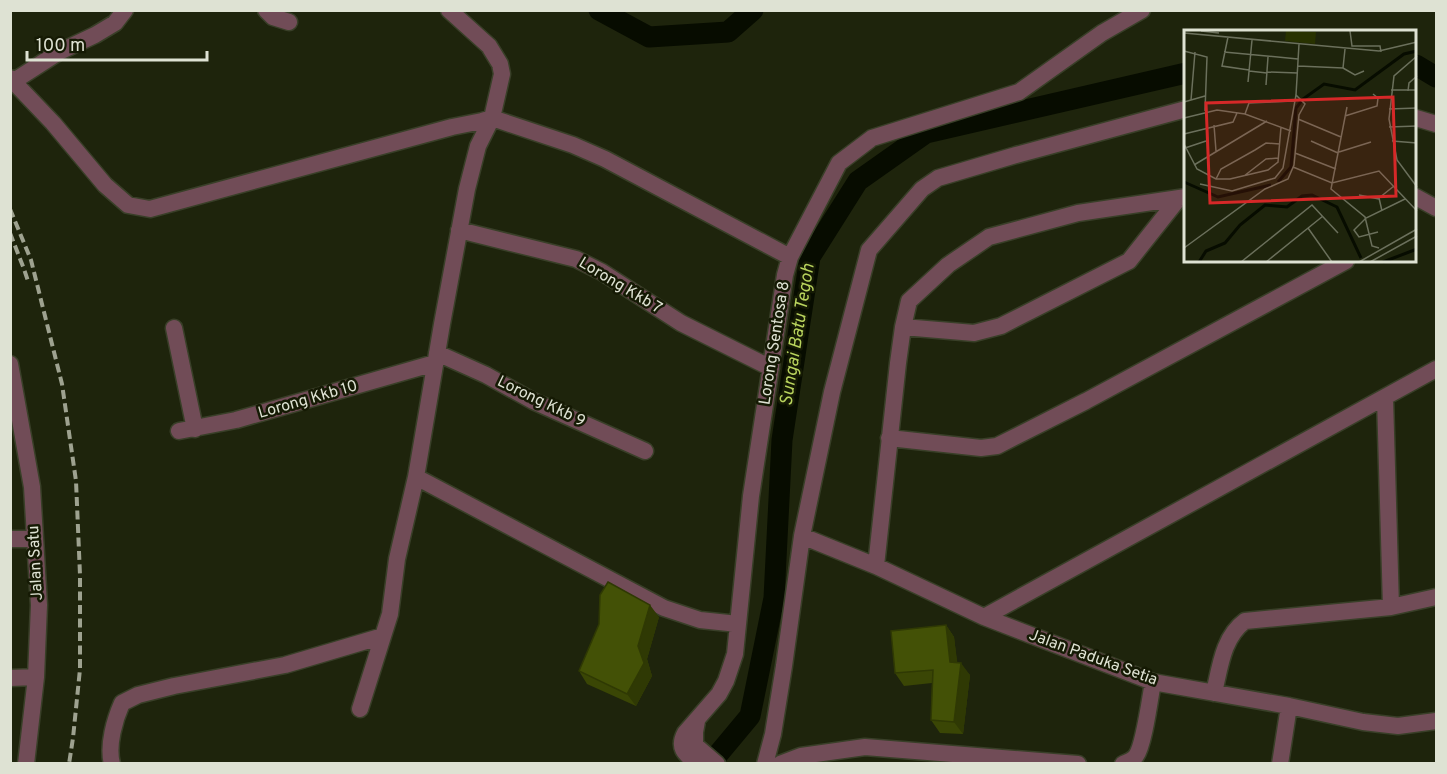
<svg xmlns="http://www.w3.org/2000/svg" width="1447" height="774" font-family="Overpass,sans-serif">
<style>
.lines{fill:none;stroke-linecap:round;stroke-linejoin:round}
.river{stroke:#070c00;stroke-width:21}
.minor-casing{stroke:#393f28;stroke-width:19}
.minor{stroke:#714c57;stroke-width:16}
.rail{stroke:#9ea290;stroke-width:4;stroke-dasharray:9 4.5;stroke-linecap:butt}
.wall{fill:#3a4605}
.shaded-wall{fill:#2f3904}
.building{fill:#435106;stroke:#2f3904;stroke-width:1.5}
.labels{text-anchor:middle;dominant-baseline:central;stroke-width:5;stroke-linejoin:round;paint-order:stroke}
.street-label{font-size:16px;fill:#dee2d3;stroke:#151a04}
.water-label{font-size:18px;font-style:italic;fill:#b8d35d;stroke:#151a04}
.inset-river{fill:none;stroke:#070c00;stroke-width:3}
.inset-road{fill:none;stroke:#6b705c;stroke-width:1.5}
.view{fill:#d62828;fill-opacity:0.15;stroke:#d62828;stroke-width:3}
.inset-edge{fill:none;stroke:#dee2d3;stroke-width:3}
</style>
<rect width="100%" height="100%" fill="#1e240c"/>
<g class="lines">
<path class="river" d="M599,10L649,37L728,32L753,10
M1416,65L1436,77
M710,764L750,716L774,598L782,440L810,257L858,181L926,133L1186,73"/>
<g class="minor-casing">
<path id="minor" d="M266,10L273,17L289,22
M10,78L53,123L105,185L128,205L150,209L452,127L482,121L492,118L573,145L605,159L790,257
M14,81L59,52L95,35L115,23L125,10
M1416,118L1436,124
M1416,197L1436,208
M459,230L576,259L602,272L681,323L771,368
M903,327L974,333L1001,326L1129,261L1179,198
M174,328L195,429
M437,353L486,375L533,401L645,451
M10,364L32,487L39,605L36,677L26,764
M1385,398L1391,607
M179,431L236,420L435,363
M889,438L981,448L997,446L1086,401L1346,261
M416,477L664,608L700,620L738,624
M802,536L876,566L984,617L1153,682L1289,706L1363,722L1398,726L1436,721
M10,539H35
M876,566L898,363L903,327L909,301L948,265L989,237L1078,213L1186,197
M984,617L1436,369
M10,678L36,677
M1214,693C1220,667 1223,637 1245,621L1391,607L1436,597
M360,709L390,614L397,559L416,477L442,324L467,189L478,146L492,118L502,74L500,64L489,46L449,10
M697,721L695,732V745L717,764
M112,764C107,745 115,719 122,703L138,695L174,686L285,665L383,636
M697,764C685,754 677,748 685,733L719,694L726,681L735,654L751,496L785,275L790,257L839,163L872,138L1019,92L1102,33L1142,10
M765,764L773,734L784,666L802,536L832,392L869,250L922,189L938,178L1016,155L1186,109
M780,764L801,756L865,747L1078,764
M1123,764C1128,762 1133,760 1136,756C1144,745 1150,698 1153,682
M1280,764L1289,706"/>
</g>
<use href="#minor" class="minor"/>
<path class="rail" d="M10,209L31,260L62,384L76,481L80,575V669L73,738L69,764
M10,233L24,269L28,281"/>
</g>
<path class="wall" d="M659,617L647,659L652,676L636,706L587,684L579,671L599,624Z
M946,625L954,637L957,663L970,675L963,734L940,733L931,720L932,683L904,686L895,673Z"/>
<path class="shaded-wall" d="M650,605L659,617L647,659L652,676L636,706L627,694L638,646Z
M946,625L954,637L959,675L950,662Z
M961,663L970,675L963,734L954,722Z"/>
<path class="building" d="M608,582L650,605L638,646L644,663L627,694L579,671L599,624L600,595Z
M946,625L950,662L961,663L954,722L931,720L933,670L895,673L891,631Z"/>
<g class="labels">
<g class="street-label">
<text transform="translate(620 286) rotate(31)">Lorong Kkb 7</text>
<text transform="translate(775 343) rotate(-81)">Lorong Sentosa 8</text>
<text transform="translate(308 400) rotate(-16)">Lorong Kkb 10</text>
<text transform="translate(541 402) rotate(26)">Lorong Kkb 9</text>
<text transform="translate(36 563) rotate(-93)">Jalan Satu</text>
<text transform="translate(1093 658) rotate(20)">Jalan Paduka Setia</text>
</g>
<g class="water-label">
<text transform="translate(798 335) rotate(-81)">Sungai Batu Tegoh</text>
</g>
</g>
<g transform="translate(1184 30)">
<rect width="232" height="232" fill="#1e240c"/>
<path d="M102,1L132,2L131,14L101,11Z" fill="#283200"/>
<path class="inset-river" d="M0,152L34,167L87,155M94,152L107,137L112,78L119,69L140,54L171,60L220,24L233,21M15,232L22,221L41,213L56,195L81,175L103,177L118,166L128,165L153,177L177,228M199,232L233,219"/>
<path class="inset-road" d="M17,1L35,3M166,1L168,16H196L197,22M0,3L195,21L233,12M44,7L38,36L65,40M0,21L23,27L21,81M40,22L114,29M233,26L210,46L205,89L213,130L233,157M114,36L159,38L161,19M159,38L171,45L180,41M65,41L83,43M83,42L114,43M64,52L68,10M82,55L84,27M207,60H233M224,61L225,53L233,46M7,70L11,22M0,72L21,66M163,77L147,159L181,187L188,216L195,218M205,79L233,78M61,84L65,73L110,71M161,86L193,76L194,68L189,64M0,88L33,80L61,84L107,101M114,89L157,107M30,95L32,121M205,97L233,96M0,104L49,92L53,83M127,111L154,123M208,111L233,113M0,114L13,139L32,149H46L84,140L94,132L97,97M1,118L22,111M155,122L187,112M111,123L152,139M10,135L83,91M109,137L148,153L195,141L233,181M60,146L82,129L94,128M32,149L37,139L71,120L82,113L96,114M16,154L48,161L91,148L99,138L112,65L115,14M175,165L195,169M198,181L195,168L210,156M124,198L148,232M194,202L175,207L170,200L182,188L221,169M0,218L81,159L104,149L110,135L115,85L121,74L112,65M57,232L128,175L154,203M82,232L139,186M175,232L233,199M186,232L233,206"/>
<path class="view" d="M209,67L212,166L26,173L22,73Z"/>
<rect width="232" height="232" class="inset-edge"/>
</g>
<rect width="1447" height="774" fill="none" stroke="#dee2d3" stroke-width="24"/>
<path d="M27 51v9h180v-9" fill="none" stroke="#dee2d3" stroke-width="3"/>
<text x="36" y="51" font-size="18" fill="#dee2d3" stroke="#151a04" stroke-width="4.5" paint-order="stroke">100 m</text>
</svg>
